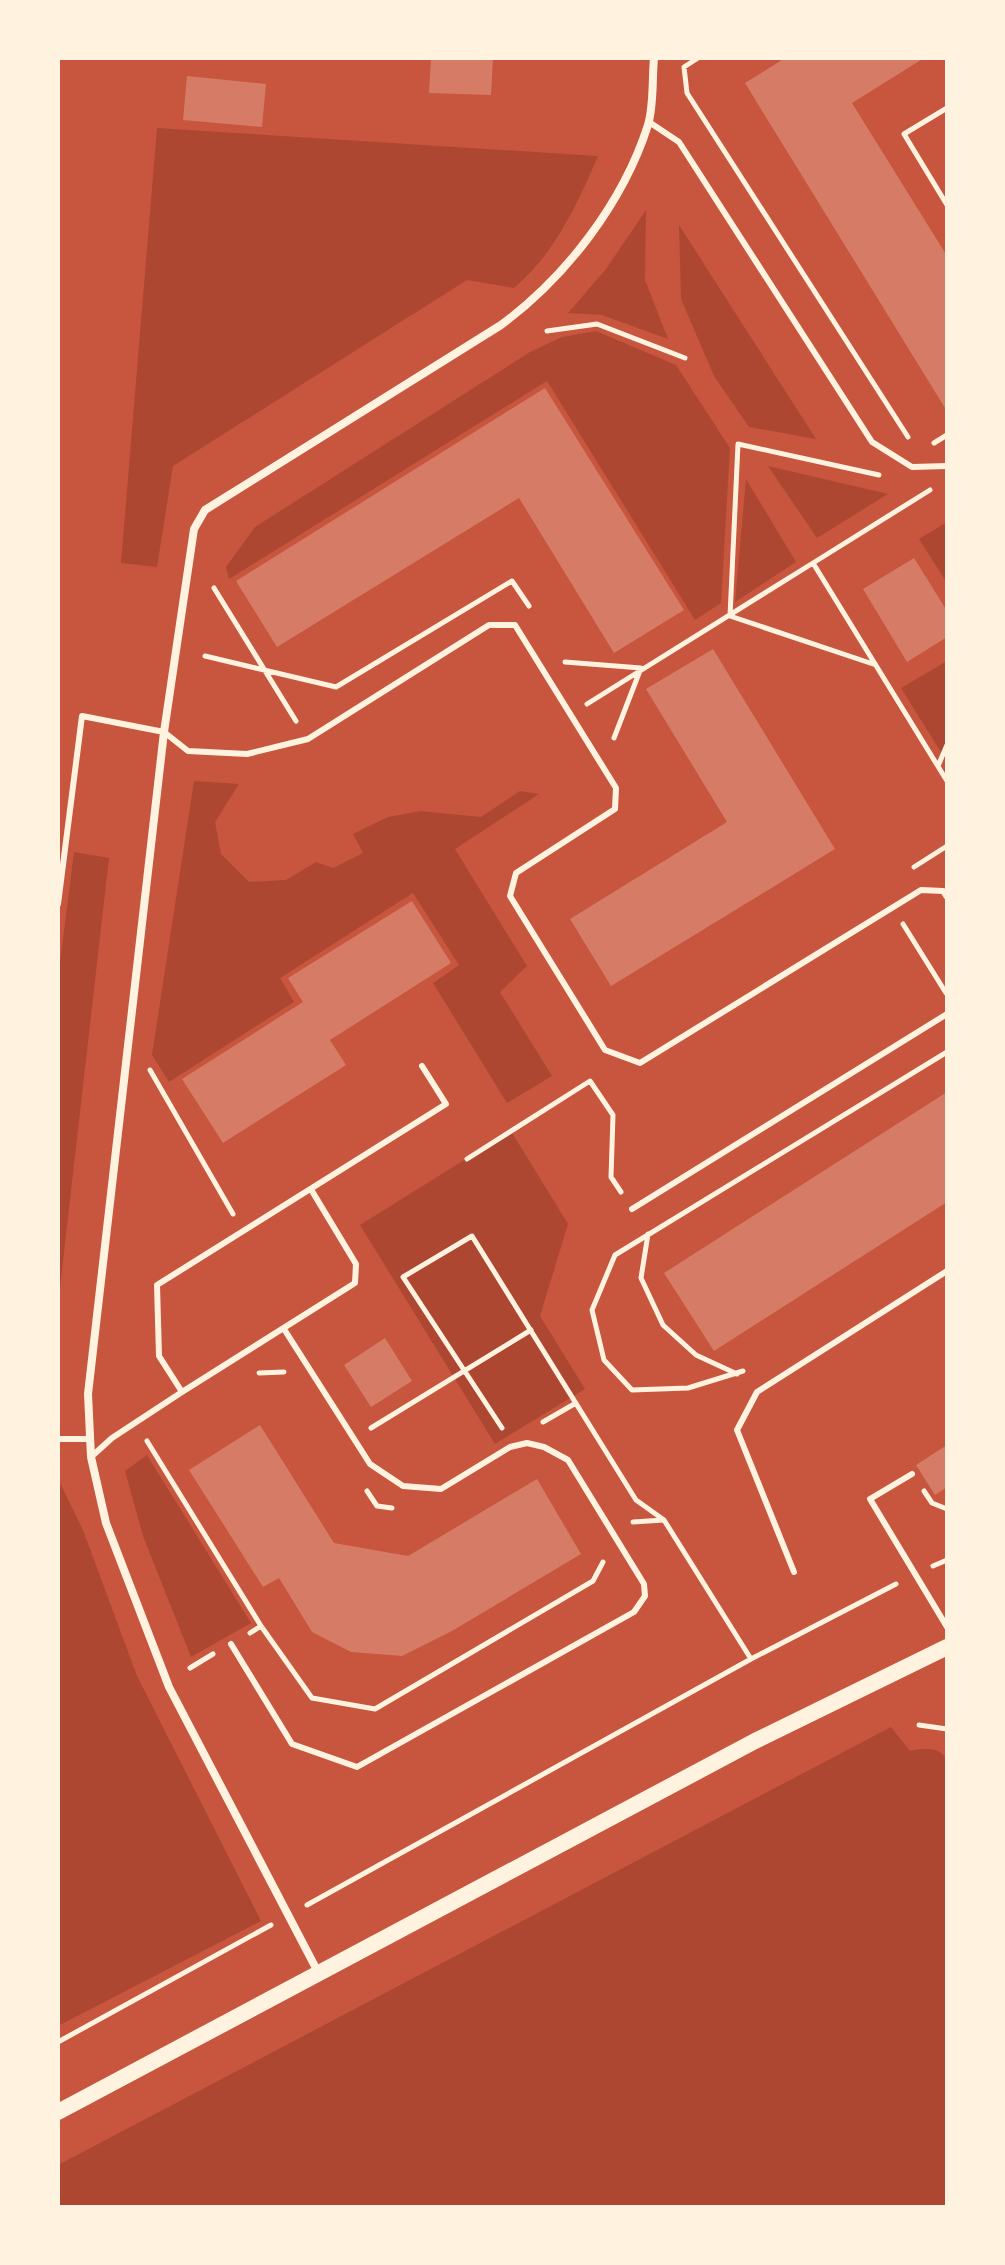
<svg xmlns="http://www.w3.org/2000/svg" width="1005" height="2265" font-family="'Libre Baskerville',serif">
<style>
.green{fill:#ae4732}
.building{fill:#d67c66}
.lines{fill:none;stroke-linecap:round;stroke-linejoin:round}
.path{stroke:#fff3e0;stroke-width:5}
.service{stroke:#fff3e0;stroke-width:6}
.minor{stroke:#fff3e0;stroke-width:8}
.secondary{stroke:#fff3e0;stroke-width:16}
</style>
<rect width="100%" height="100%" fill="#c8553d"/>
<path class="green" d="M157,128L598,156C577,205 555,253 514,288L467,280L173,466L157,567L121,563Z
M646,210L645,280L668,339L602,315L568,313L606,269Z
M679,225L816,439L749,427L714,376L681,299Z
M596,331L676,365L730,448L721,603L695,620L547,381L229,579L226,567L255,527L530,352L562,337Z
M768,466L888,494L817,538Z
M746,479L796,562L735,602Z
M947,522V583L919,539Z
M947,661V762L901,688Z
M194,781L239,784L215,822L221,854L249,882L286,880L316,862L333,868L363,853L353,834L388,817L421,811L481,817L520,791L539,794L455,849L527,966L500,992L552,1076L507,1103L433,983L459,965L413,893L280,978L294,1002L169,1082L152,1055Z
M74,852L109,858L58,1305V978Z
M511,1131L568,1224L540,1316L585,1389L495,1444L360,1225Z
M147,1455L251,1623L191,1657L143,1536L125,1471Z
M58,1479L83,1530L137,1676L261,1921L58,2026Z
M891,1727L910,1751C924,1748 939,1746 947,1760V2207H58V2165Z"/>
<path class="building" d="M431,58H493L491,95L429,93Z
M785,58H924L852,103L947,256L945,408L745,83Z
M187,76L266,84L262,127L183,120Z
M545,388L684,610L614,653L519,498L277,647L236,581Z
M914,558L947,611V637L907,662L863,589Z
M713,649L835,849L611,986L570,919L727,822L646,689Z
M412,901L451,963L330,1040L346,1065L223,1143L182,1079L303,1002L288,978Z
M947,1092V1202L714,1351L664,1273Z
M385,1338L412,1381L371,1407L344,1365Z
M260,1425L334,1543L408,1556L537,1479L581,1554L452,1631L402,1656L351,1652L312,1632L279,1578L263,1587L189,1470Z
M947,1445V1487L935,1495L916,1465Z"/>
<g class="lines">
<path class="path" d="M698,58L684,67L687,93L908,437
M947,108L904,134L947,205
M547,331L597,324L685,358
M934,443L947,435
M930,490L813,563L947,781
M214,588L296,721
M205,656L336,687L512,581L529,606
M565,662L641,668L614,738
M873,664L730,616L738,444L879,475
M587,704L813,563
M938,766L947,745
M914,867L947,846
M903,924L946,993
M150,1070L233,1214
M467,1159L590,1081L613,1115L611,1177L621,1192
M648,1234L641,1278L663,1325L696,1355L737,1374
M743,1371L688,1388L632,1390L604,1360L592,1310L615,1255L947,1052
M259,1373L284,1372
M543,1422L576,1403
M371,1428L531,1330
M502,1428L403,1277L472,1236L636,1500L664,1520
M147,1441L261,1626L250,1633
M367,1491L377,1506L392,1508
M924,1491L932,1503L947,1509
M633,1522L664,1520L751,1659
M933,1566L947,1560
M261,1626L312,1698L375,1709L593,1581L603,1562
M190,1668L213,1654
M919,1725L947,1729
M307,1905L751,1659L896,1584
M58,2042L271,1925"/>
<path class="service" d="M649,122L679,142L872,442L912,467L947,466
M58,904L82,716L164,732L188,751L247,754L308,739L489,625H515L616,788L615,809L516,873L510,896L605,1050L640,1063L921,890L943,891L947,897
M632,1209L947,1014
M182,1392L159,1356L157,1285L446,1104L422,1066
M58,1439H91
M91,1457L112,1438L182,1392L355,1283L356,1264L312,1191
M912,1474L870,1499L947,1627
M794,1572L737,1430L757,1392L947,1271
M231,1644L292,1744L357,1767L634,1612L645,1596L644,1584L568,1460L544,1447L527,1443L510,1447L441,1489L403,1486L370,1464L284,1329"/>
<path class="minor" d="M319,1974L169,1687L106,1523L91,1457L88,1394L164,732L194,529L205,510L501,325C566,277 623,203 648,125C654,105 652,79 654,58"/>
<path class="secondary" d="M58,2112L755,1741L947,1647"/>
</g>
<rect width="1005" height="2265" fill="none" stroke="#fff3e0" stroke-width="120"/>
</svg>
